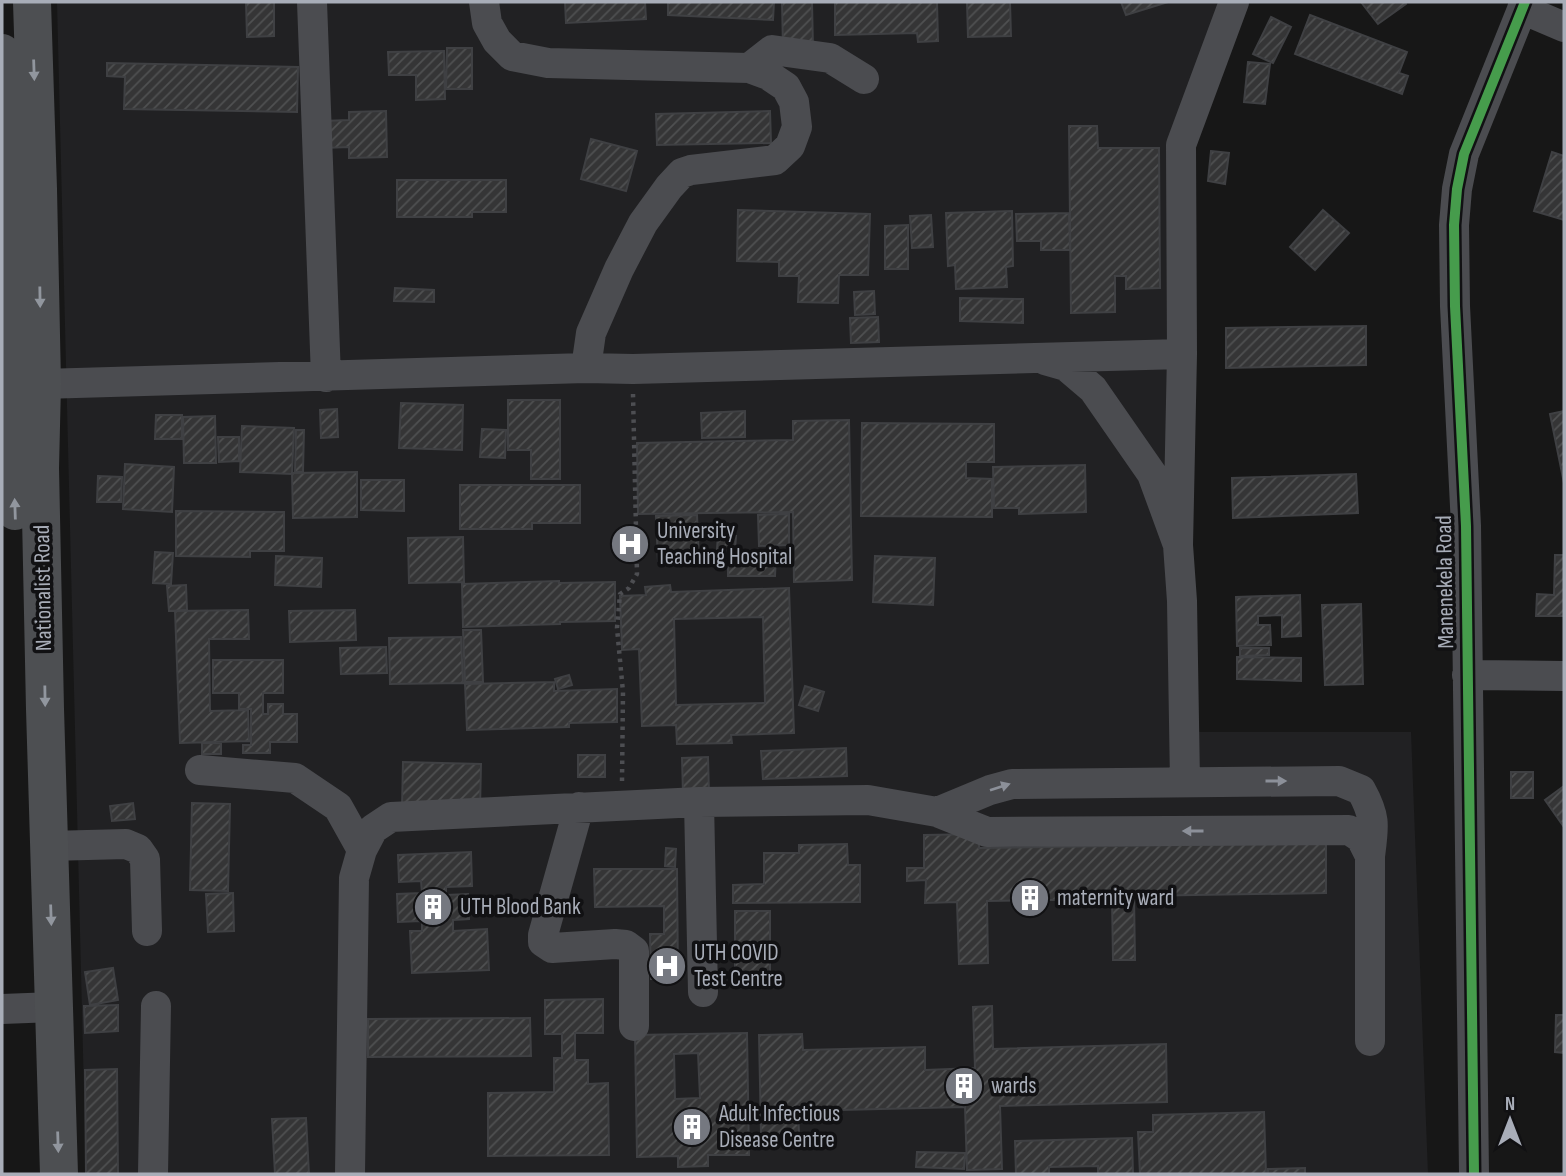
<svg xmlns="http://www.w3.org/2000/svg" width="1566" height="1176" font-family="'Sofia Sans Condensed',sans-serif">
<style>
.built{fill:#212123}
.building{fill:url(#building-hatch);stroke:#3f4043;stroke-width:2;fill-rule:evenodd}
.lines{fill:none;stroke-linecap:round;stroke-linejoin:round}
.path{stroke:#4d4e52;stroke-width:4.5;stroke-dasharray:3.5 5;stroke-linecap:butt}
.minor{stroke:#4b4c50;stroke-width:30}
.major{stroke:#4d4f52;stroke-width:38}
.cycleway-casing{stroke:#111113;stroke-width:15}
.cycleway{stroke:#469c4c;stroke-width:10}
.oneway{fill:#91969e}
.oneway2{fill:#8c9099}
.labels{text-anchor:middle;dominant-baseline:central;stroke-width:7;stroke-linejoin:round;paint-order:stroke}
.poi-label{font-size:23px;fill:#a8adb8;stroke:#111113;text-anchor:start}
.street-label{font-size:23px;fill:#a8adb8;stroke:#111113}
</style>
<defs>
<pattern id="building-hatch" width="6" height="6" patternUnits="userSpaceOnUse" patternTransform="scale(1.75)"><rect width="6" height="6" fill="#353536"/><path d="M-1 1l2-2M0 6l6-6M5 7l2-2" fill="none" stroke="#4f5051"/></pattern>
</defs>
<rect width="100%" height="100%" fill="#171717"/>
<path class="built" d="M57,2H1239L1183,139L1188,732H1411L1428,1174H86Z"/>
<path class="building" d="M246,2H274V36L247,37Z
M565,2H645L646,19L566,23Z
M668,2H774L773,20L668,15Z
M782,2H812L813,47L783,48Z
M835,2H937L938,41L918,42L917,33L835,35Z
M967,2H1010L1011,36L968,37Z
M1121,2H1168L1126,15Z
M1361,2H1405L1406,4L1378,24Z
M1310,15L1407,52L1399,73L1408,76L1402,94L1295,54Z
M1271,17L1291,27L1273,63L1253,54Z
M447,48H472V89H446Z
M444,51L445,99L416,100V75H389L388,52Z
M1248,62L1270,64L1265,104L1244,102Z
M107,63L298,67L297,112L124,109L125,77L107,76Z
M386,111L387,157L349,158V147L324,148L323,121L349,120V112Z
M770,111L771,143L657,145L656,114Z
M1069,126H1097L1098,148H1159L1160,288L1126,289V276H1115V312L1071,313Z
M591,139L637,151L626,191L581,179Z
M1211,151L1229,153L1225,184L1208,181Z
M1552,152L1564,156V220L1534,211Z
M397,180H506V212H472V217H397Z
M738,210L870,214L868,275H839L838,303L798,302L799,276H779V262L737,261Z
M1323,210L1349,233L1315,270L1290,247Z
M1012,211L1013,266L1006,267L1007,287L956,289L955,265L948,266L946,213Z
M1069,213L1070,250H1041V241H1017L1016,214Z
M931,215L933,247L912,248L910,216Z
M908,225V269H885V226Z
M395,288L434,290V302L394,301Z
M874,291L875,314L855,315L854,292Z
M960,298L1023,299V323L960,321Z
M878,317L879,342L851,343L850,318Z
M1366,326V365L1226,368V328Z
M508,400H560V479H531V450H508Z
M401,403L463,405L462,450L399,448Z
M337,409L338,437L321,438L320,410Z
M745,411V437L702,438L701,413Z
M1564,411V483L1550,414Z
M156,415H182V439H155Z
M215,416L216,463H184L183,417Z
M849,420L852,580L794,582L793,512L638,514L637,443L793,440V421Z
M862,423L994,424V462H966V478L992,479V517L861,516Z
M242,426L294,428L292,474L240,472Z
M482,429L506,430L505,458L480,457Z
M296,430H304L303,472H295Z
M218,437H239V461L219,462Z
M125,464L174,467L172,512L123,509Z
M1085,465L1086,512L1019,514V508H994L993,467Z
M357,472V517L293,518L292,473Z
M1356,474L1358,513L1233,518L1232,478Z
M98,476L122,477L121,502H97Z
M361,480H404V511L361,510Z
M460,485H580V523H532V529H460Z
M176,511L284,512V551H250V557L176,556Z
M789,514V545L759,546L758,515Z
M697,515L699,560L658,561L656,516Z
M718,535L736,536L735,550L717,549Z
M463,537L464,582L409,583L408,538Z
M155,552L173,553L171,584L153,583Z
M728,554L776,555L775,576H728Z
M1555,555H1564V616H1536L1537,594L1554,595Z
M276,556L322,558L321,587L275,585Z
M875,556L935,558L933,605L873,602Z
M559,581V583L615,582V621L560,622V624L463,627L462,584Z
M186,585L187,610L169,611L167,586Z
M670,585L671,592L789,588L794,733L731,735L732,743L677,744L676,725L642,726L639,649L622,650L620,596L646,595L645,587ZM763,617L765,703L676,705L674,619Z
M1300,595L1301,636L1282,637V615L1258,616V625H1270L1271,645L1237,646L1236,597Z
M1361,604L1363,684L1325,685L1322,605Z
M248,610L249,639H209L210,711L248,710L249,741L180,743L175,611Z
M355,610L356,640L290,642L289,611Z
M463,630H481L483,682H465Z
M461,637L463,683L390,684L389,638Z
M386,647L387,673L341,674L340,648Z
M1240,648H1269V655L1240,656Z
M1237,657L1301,658V681L1237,679Z
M213,660H283V693H263V714H268V704H283V714H297V742H270V753H243V745H251V709H239V693H213Z
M569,675L572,685L558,689L555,679Z
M554,682V691L617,689V722L569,723V727L467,730L465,684Z
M805,686L824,692L818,711L799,705Z
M202,743H221V754H202Z
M846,748L847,776L763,779L761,751Z
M578,755H605V777H578Z
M708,757L709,793L683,794L682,758Z
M403,762L481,764L480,809L402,807Z
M1511,772H1533V798H1511Z
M1564,786V827L1545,800Z
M133,803L135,819L112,821L110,806Z
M192,803L230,804L228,891L190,890Z
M979,834V848L1326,843V893L1134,896L1135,960H1113L1112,899L987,901L988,963L959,964L957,902L925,903L926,880L907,881V868H924V835Z
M847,844L848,865H860V902L733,903V885L764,884V853H799V845Z
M666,848L676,849L675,867L665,866Z
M471,852L472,886L446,887V895L468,894L469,919L453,920V931L487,929L489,970L412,973L410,931H422V921L398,922L397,894L422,893L421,881L399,882L398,855Z
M594,869H677L678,979H651L650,934H664V906L595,907Z
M233,893L234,931L208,932L206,894Z
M735,911H770V984H735Z
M113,968L118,1000L90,1005L85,972Z
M603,999V1033H575V1060H588V1084L608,1083L609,1155L488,1156V1093L554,1092V1058H562V1034H545V1000Z
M118,1005V1031L85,1033L84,1006Z
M992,1006L993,1049L1166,1044L1167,1102L1000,1106L1002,1169L967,1170L965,1107L798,1111L799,1133H761L759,1035L802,1034L803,1050L925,1047V1070L975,1068L973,1007Z
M1556,1015H1564V1053L1555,1052Z
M530,1018L531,1056L368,1057V1019Z
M747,1033L749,1155H708V1166L678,1167V1156L637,1157L635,1035ZM698,1053L700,1098L675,1099L674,1054Z
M117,1069L118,1174H86L85,1070Z
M1264,1112L1266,1174H1140L1138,1132H1153V1115Z
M306,1118L309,1174H275L272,1119Z
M1132,1138L1133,1174H1098V1166L1049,1167V1174H1016L1015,1141Z
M917,1152L965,1153L964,1169L916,1167Z
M1305,1168V1174H1268V1169Z"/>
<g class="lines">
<path class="path" d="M622,781L623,692L617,628L620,594L629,588L637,574L633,394"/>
<path class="minor" d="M312,2L326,377
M484,2L487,23L497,41L512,56L548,63L749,68L768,75L786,87L794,102L797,127L790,146L775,160L691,170L682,173L669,187L643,223L619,269L591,333L586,368
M1522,9L1564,27
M749,68L772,50L830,58L864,79
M1045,360L1066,366L1093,389L1152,474L1178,545L1182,601L1185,782
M42,384L586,368L633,369L1182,354
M1178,545L1182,354L1181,145L1234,2
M1467,675L1564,676
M200,770L295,778L338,807L362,850
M699,802L703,992
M579,807L543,935V942L552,948L615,944L626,945L634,951V1026
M937,812L990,790L1012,784L1339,781L1361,790C1376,817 1374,826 1370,856V1041
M49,846L126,844L138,849L145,859L147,931
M2,1009L54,1007
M153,1174L156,1006
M350,1174L354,878L362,850L373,829L391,817L699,802L868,800L937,812L987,832L1349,830L1361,838L1370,856
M1474,1174L1466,526L1455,306L1454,225L1457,189L1464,154L1525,2"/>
<path class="major" d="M32,2L38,189L42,384L40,468L45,709L59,1174
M2,53L15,511"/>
<g class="cycleway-casing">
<path id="cycleway" d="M1474,1174L1466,526L1455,306L1454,225L1457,189L1464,154L1525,2"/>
</g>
<use href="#cycleway" class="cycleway"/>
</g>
<defs><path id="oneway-solid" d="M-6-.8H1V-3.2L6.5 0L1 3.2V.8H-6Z" transform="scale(1.75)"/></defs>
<g class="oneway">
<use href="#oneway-solid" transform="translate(34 70) rotate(88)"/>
<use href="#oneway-solid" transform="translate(40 297) rotate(89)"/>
<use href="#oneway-solid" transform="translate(15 509) rotate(-92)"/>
<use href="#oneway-solid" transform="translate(45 696) rotate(89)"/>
<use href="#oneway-solid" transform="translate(51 915) rotate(88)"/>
<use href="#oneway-solid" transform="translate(58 1142) rotate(88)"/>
</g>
<g class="oneway2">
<use href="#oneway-solid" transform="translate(1276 781)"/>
<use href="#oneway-solid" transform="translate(1000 787) rotate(-18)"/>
<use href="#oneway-solid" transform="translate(1193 831) rotate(180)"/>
</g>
<defs>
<g id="hospital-disc" transform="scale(2.0125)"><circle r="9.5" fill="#757880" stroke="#111113"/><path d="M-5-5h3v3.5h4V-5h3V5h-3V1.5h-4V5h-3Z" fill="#fff"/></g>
<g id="building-disc" transform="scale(2.0125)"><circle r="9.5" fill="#757880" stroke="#111113"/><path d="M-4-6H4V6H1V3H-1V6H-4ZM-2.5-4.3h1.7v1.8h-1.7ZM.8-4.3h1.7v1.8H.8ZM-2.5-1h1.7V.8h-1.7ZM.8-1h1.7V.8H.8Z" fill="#fff"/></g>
</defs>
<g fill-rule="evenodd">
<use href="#hospital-disc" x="630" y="544"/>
<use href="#building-disc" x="1030" y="898"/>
<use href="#building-disc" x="433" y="907"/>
<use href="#hospital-disc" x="667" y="966"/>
<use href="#building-disc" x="964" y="1086"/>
<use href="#building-disc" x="692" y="1127"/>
</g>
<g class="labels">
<g class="poi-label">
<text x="657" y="531">University<tspan x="657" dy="26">Teaching Hospital</tspan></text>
<text x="1057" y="898">maternity ward</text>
<text x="460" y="907">UTH Blood Bank</text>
<text x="694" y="953">UTH COVID<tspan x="694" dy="26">Test Centre</tspan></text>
<text x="991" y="1086">wards</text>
<text x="719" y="1114">Adult Infectious<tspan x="719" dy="26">Disease Centre</tspan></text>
</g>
<g class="street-label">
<text transform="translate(1445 582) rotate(-91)">Manenekela Road</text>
<text transform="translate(43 588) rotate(-91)">Nationalist Road</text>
</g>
</g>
<rect width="1566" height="1176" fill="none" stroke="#a8adb8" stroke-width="7"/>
<g transform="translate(1510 1120)" stroke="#111113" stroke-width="5" paint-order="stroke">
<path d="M0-5L12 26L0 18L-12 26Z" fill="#a8adb8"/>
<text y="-10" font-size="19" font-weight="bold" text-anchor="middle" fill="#a8adb8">N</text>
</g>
</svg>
